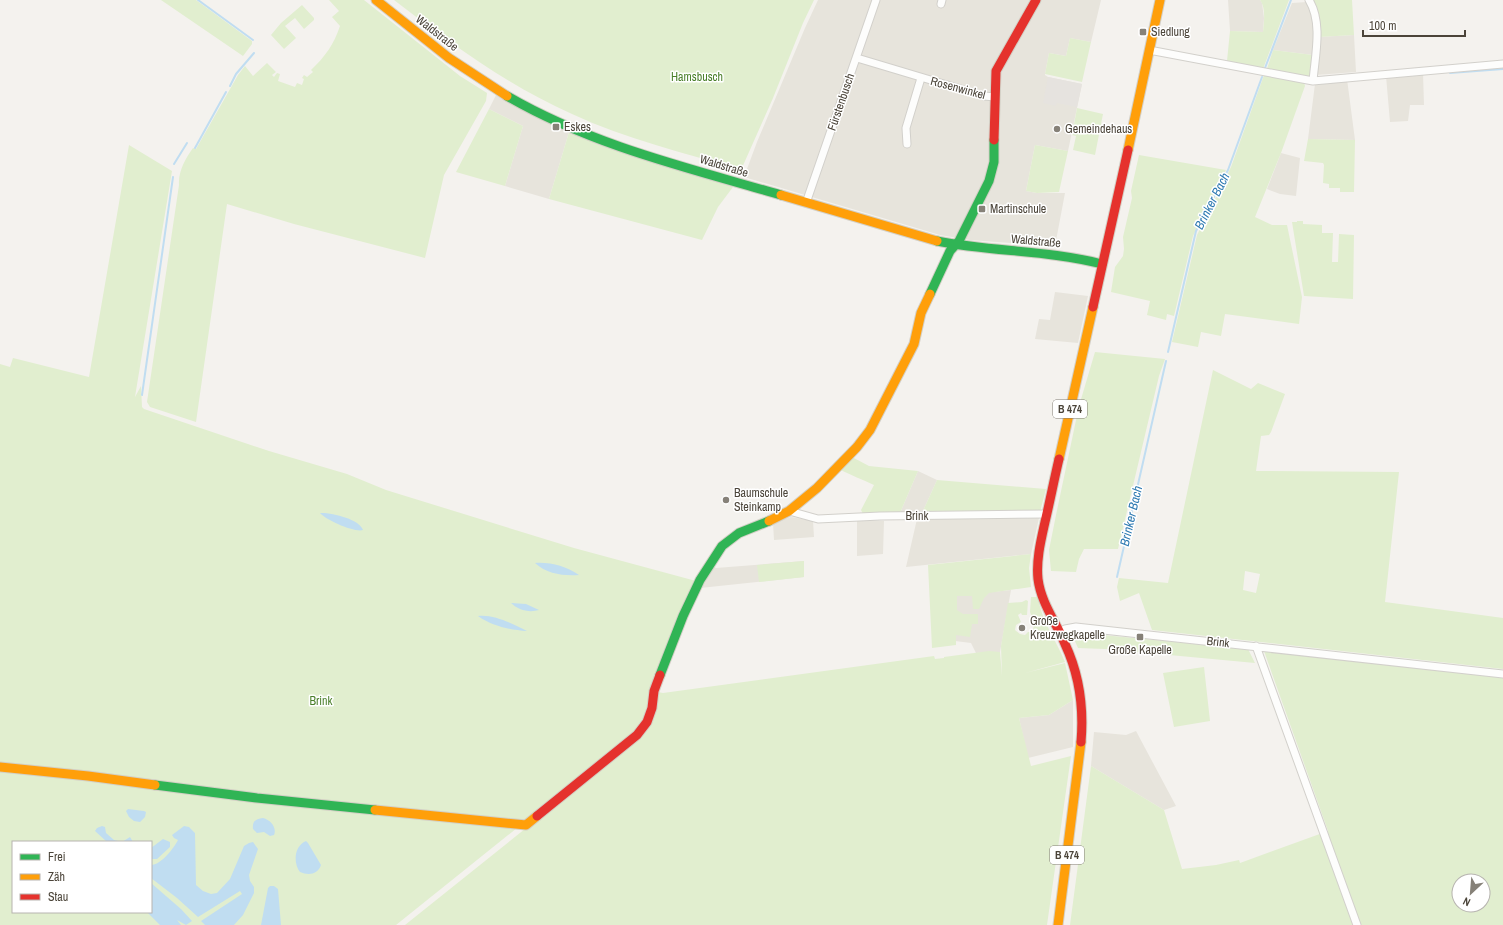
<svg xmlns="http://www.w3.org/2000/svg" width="1503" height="925" font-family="'Archivo Narrow',sans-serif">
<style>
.residential{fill:#e7e4dc}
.green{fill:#e1eecf;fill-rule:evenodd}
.parking{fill:#e6e3df}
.water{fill:#c0ddf1}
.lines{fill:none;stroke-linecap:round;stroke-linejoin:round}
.stream{stroke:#c0ddf1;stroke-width:2}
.street-casing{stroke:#d2d0cb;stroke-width:9}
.fast-casing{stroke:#d3cfc5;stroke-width:11}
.slow-casing{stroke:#d3cfc5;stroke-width:11}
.jam-casing{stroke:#d3cfc5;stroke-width:11}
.street{stroke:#fdfdfc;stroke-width:7}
.fast{stroke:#30b455;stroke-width:9}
.slow{stroke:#ff9f0a;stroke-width:9}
.jam{stroke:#e5322d;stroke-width:9}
.poi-dot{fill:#868178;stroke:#fff;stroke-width:1.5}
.labels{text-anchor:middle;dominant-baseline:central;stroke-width:3;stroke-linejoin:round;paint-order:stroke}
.shield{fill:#fff;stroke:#817c74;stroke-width:1}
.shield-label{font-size:11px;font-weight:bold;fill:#4b4439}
.poi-label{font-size:12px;fill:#4b4439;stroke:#fff;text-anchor:start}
.street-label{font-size:12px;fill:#4b4439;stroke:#fff}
.park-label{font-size:12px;fill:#4a7f2a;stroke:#fff}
.water-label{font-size:13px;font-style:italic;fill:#2e7ab2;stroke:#fff}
</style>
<rect width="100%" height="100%" fill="#f4f2ee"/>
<path class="residential" d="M818,0H1101L1091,42L1070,38L1066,56L1049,53L1045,74V75L1048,77L1082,84L1068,151L1035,145L1026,191L1037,193H1065L1055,246L970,240L940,235L744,177L757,142L805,28Z
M1228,0H1260L1262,3L1264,18L1263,32L1230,31Z
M1307,2L1313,17L1314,38L1313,55L1273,50L1292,3Z
M1354,35L1356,72L1316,75L1319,37Z
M1423,73L1424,105H1410L1408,121L1390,122L1386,76Z
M1347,79L1355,140L1308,139L1315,84Z
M496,95L541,119L569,132L549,199L505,186L523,126L489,109Z
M1281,153L1300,158L1296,196L1280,194L1267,189Z
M1055,292L1088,296L1078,343L1035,339L1039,319L1050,320Z
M918,471L937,480L922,513H900Z
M791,517L813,521L814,537L774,540L773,523Z
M1039,518L1031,554L906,567L917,519Z
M857,520L884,521L883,554L857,556Z
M804,561V577L700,588L714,567L716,568Z
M954,588L992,592L1011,590L1000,652L976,653L971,643L955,641Z
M1073,700V747L1028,758L1019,718L1049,715Z
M1136,731L1176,806L1164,810L1091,766L1094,732L1126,735Z"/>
<path class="green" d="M161,0H196L252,41V44L243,56Z
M329,0H364L460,76L487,93L486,101L444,175L425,258L294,224L227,204L196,422L150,407L147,402L179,185C178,172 185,159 193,148L196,149L238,75L245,66L253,76L267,63L276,72L272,75L274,77L277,73L280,74L278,81L295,87L297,83L302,85L304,79L302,78L304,75L307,77L313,72L311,70C325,57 334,44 340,26L332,17L339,11Z
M394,0H814L803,23L773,98L741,170C685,153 626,139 572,114C507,85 450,43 394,0Z
M1260,0H1289L1263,69L1227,61L1230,31L1263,32C1264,22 1266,8 1260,0Z
M1312,0H1352L1354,35L1319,37Z
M302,5L314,18V20L304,29L295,18L285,26L296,38L284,49L271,35L281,23Z
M1070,38L1091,42L1082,82L1045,74L1049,53L1066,56Z
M1273,50L1313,55L1311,77L1267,69Z
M1264,75L1304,82L1305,86L1281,153L1255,217L1272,225H1287L1302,297L1299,324L1225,314L1221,336L1201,332L1198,347L1172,342L1197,235L1231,167Z
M1077,108L1103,114L1095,155L1073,150L1076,136L1072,135Z
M489,109L523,126L505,186L456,172Z
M569,132L599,145L733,187L718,207L702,240L549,199Z
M1308,139L1355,140L1354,192H1340V188H1329V184L1323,183L1324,165L1323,163L1304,161Z
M129,145L172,171L135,397L141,386L142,407L144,409L269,451L347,474L386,490L574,548L696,581L644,726L396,925H0V364L10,367L13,358L89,377ZM13,842H151V912H13Z
M1035,145L1068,151L1059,192L1037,193L1026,191Z
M1139,155L1226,170L1193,236L1174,316L1167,314L1166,320L1147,315L1150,301L1111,292L1115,267L1123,256L1124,249L1123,237L1132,198L1131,191Z
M1297,221H1303V224L1322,225V233H1333L1332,262H1338L1339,234L1354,235L1353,299L1304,296L1292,222H1297Z
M1095,352L1165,359L1159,376L1118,549H1084L1079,559L1076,572L1051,571L1049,550L1056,515L1079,406Z
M1213,370L1251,389L1258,383L1285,394L1271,432L1269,435L1261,436L1256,471L1399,472L1385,602L1503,618V669L1152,630L1139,593L1120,601L1117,587L1119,578L1168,583ZM1245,571L1260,574L1256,593L1243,590Z
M852,457L869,466L918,471L900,513L863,514L861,510L874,485C862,479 852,476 839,469Z
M937,480L1046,489L1040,512L922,513Z
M1031,554L1029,568L1031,587L989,593L984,598L979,609H973L972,596H957V610L963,614H978V624H972L970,637L956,635V645L932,648L928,565Z
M804,561V577L759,582L757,565Z
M1031,597H1038C1041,620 1056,640 1065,662L1025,673L1065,663L1073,700L1049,715L1019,718L1031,766L1071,756L1047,925H405L631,744L658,692L663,693L934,656L935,659L944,658V657L989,651L1000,652L1002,676L1001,646L1008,603L1022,602L1026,600L1028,601L1027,615H1022L1021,613L1018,615L1021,622L1016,625L1015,630L1020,634L1025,635L1028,632H1033L1034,623L1030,612Z
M1082,633L1248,649L1255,663L1105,649L1078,648L1074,639Z
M1264,651L1503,678V925H1070L1091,766L1164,810L1182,869L1216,865L1239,860L1240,863L1328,831ZM1459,881H1483V905H1459Z
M1204,667L1210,721L1174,727L1163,673Z"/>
<path class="parking" d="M1048,77L1082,84L1077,107L1057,103L1056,106L1043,103Z"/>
<path class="water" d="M320,513C330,512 360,519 363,530C355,533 326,520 320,513Z
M535,563C551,562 565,566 579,575C563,576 547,574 535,563Z
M511,603L526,604L539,610C529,613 518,610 511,603Z
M478,616C494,614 513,624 527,631C510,630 492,626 478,616Z
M128,809L144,811L146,812L145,817L140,822L134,821L129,817L126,811Z
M263,818C271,820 277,828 274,835L270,836L264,832L257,833L253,829C252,821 256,819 263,818Z
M102,826L105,827L106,833L114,840L122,842L130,837L133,842H107L95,831L97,828Z
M184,826L189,827L195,833L196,885L203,891L211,894L217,893L230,879L244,846L249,843L253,842L258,849L249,875L250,881L254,887V893L243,915L234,925H205L201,921L242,894L240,891L198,917L177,898L151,878V865C161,865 174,848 178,840L174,838L172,835Z
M163,839L170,842V847L157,859H151V848Z
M306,841L308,843L321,865C318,874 309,876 300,872C293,863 294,846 306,841Z
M151,883L181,909L192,921L186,925L177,920L181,925H160L147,912H151Z
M270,886H274L278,889L281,925H261L268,888Z"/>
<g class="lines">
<path class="stream" d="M198,0L253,40
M1265,68L1291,0
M1450,73L1503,69
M230,86L236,74L254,53
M195,148L226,92
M174,164L187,143
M1168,352L1196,231L1228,170L1262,77
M142,395L173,177
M1117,577L1166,361"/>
<g class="street-casing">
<path id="street" d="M1309,0C1323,23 1315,56 1313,81
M941,4L942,0
M1149,50L1313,81L1503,64
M857,58L984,96L995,97
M907,144L906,128L921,78
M806,203L876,0
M789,511L818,519L880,516L1046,514
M1059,633L1065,629L1076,627L1503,674
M1256,646L1357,925"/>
</g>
<g class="fast-casing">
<path id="fast" d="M507,96C591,145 688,168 781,195
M937,241C992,252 1048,250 1102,264
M930,294L950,251L959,241L989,181L994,162V140
M660,675L683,616L700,580L722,546L739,533L769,521
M155,785L257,798L375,810"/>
</g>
<g class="slow-casing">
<path id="slow" d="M376,0L449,58L507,96
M1128,150L1160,0
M781,195L937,241
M1059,459L1093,307
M769,521L789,511L817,488L857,447L870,430L914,344L921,313L930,294
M0,767L88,776L155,785
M375,810L526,825L537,816
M1058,925L1081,742"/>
</g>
<g class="jam-casing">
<path id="jam" d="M994,140L996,71L1036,0
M1093,307L1128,150
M1059,459C1054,480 1050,501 1045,522C1041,540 1036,560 1038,579C1041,603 1056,622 1065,644C1080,676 1084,707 1081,742
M537,816L637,735L647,722L652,708L654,691L660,675"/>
</g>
<use href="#street" class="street"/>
<use href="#fast" class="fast"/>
<use href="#slow" class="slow"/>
<use href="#jam" class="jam"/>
</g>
<g class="poi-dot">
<rect x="1139" y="28" width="8" height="8" rx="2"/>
<rect x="552" y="123" width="8" height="8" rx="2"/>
<circle cx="1057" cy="129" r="4"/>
<rect x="978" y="205" width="8" height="8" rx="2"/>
<circle cx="726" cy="500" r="4"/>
<circle cx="1022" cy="628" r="4"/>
<rect x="1136" y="633" width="8" height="8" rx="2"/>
</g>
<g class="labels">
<g class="shield">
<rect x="1053" y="400" width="34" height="18" rx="3"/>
<rect x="1050" y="846" width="34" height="18" rx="3"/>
</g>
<g class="shield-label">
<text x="1070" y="409">B 474</text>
<text x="1067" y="855">B 474</text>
</g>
<g class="poi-label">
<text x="1151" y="32">Siedlung</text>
<text x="564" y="127">Eskes</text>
<text x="1065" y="129">Gemeindehaus</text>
<text x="990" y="209">Martinschule</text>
<text x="734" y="493">Baumschule<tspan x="734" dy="14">Steinkamp</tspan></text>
<text x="1030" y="621">Große<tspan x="1030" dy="14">Kreuzwegkapelle</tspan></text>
<text x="1140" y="650" text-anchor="middle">Große Kapelle</text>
</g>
<g class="street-label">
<text transform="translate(437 33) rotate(38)">Waldstraße</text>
<text transform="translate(958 88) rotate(15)">Rosenwinkel</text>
<text transform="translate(841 102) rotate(-71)">Fürstenbusch</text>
<text transform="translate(724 166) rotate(17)">Waldstraße</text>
<text transform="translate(1036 241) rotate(5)">Waldstraße</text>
<text x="917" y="516">Brink</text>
<text transform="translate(1218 642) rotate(6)">Brink</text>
</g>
<g class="park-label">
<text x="697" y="77">Hamsbusch</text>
<text x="321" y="701">Brink</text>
</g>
<g class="water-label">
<text transform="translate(1212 201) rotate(-63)">Brinker Bach</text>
<text transform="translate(1131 516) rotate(-77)">Brinker Bach</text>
</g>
</g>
<rect x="12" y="841" width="140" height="72" fill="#ffffff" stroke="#b7b4b0"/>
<rect x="20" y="854" width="20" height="6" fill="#30b455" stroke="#b7b4b0"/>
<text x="48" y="861" font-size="12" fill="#4b4439">Frei</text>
<rect x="20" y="874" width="20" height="6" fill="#ff9f0a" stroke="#b7b4b0"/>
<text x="48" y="881" font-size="12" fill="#4b4439">Zäh</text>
<rect x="20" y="894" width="20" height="6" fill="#e5322d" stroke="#b7b4b0"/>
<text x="48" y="901" font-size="12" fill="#4b4439">Stau</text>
<g transform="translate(1471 893) rotate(206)"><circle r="19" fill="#ffffff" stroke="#b7b4b0"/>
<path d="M0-3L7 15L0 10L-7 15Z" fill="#868178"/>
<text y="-6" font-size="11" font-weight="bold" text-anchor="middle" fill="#4b4439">N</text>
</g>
<path d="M1363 30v6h102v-6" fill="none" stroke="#4b4439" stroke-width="2"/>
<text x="1369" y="30" font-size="12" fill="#4b4439" stroke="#ffffff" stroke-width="3" paint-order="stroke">100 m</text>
</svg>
